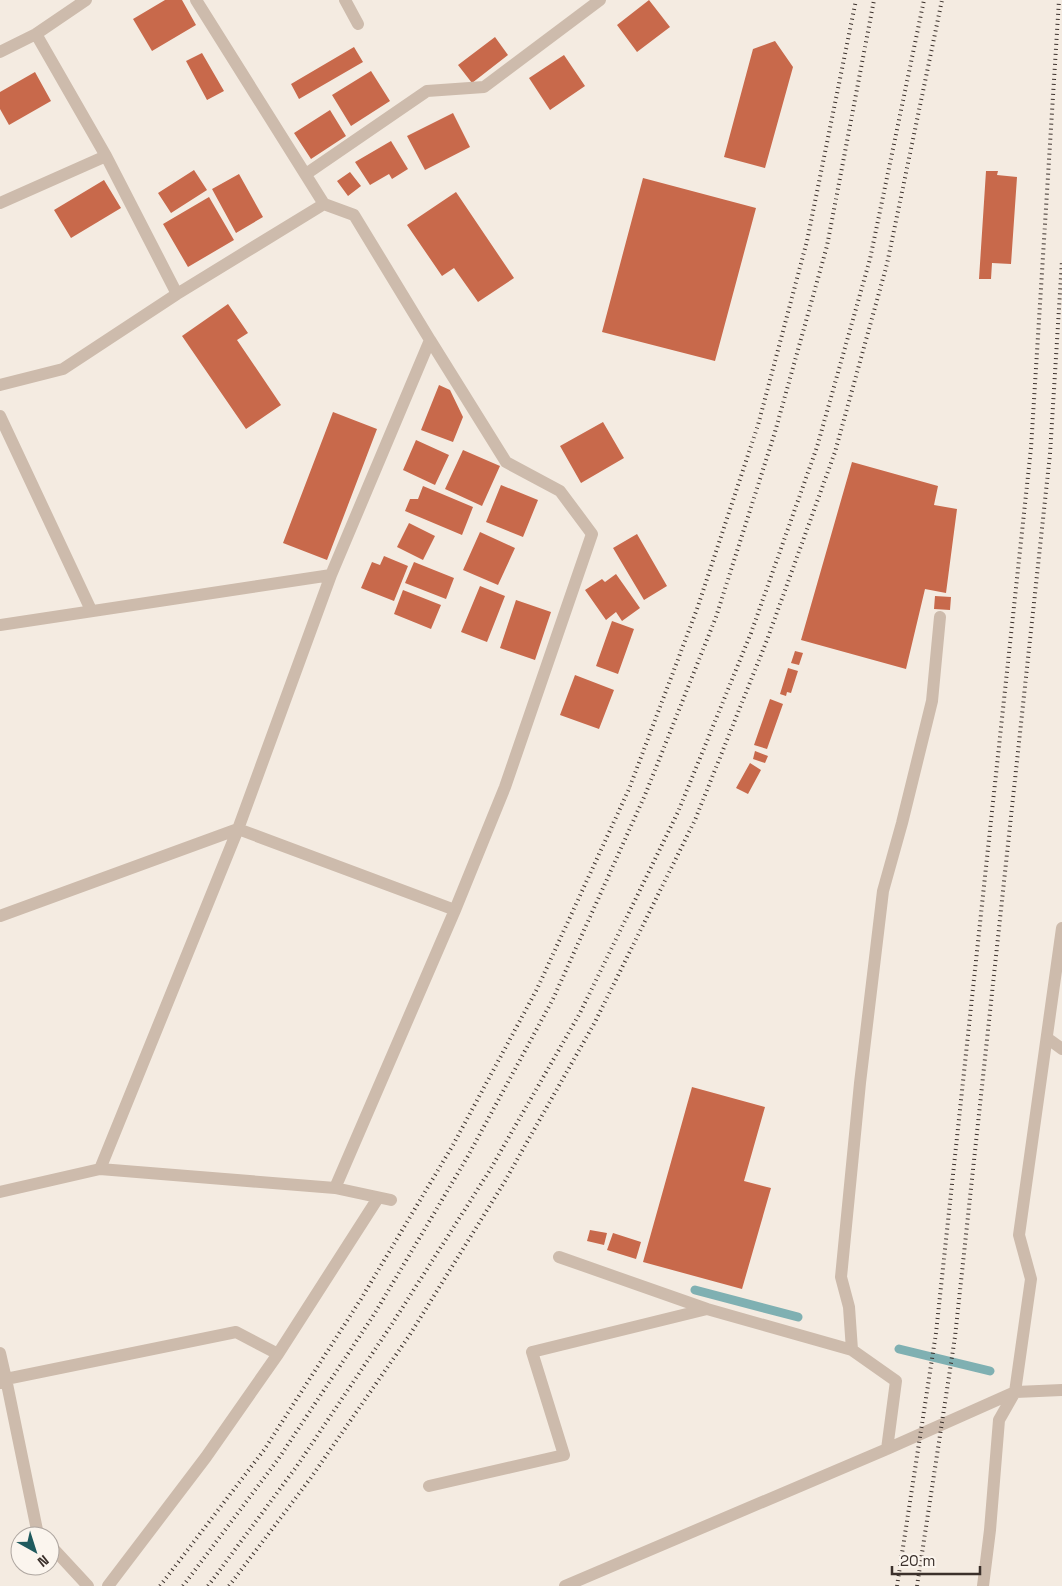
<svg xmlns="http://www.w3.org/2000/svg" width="1062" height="1586" font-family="'Space Grotesk',sans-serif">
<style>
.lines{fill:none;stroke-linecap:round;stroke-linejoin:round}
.stream{stroke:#7fb0b2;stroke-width:9}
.building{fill:#c8694b}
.minor{stroke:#cdbbac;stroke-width:12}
.rail{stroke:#3b302b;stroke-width:4;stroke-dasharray:1 4;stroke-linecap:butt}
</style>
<rect width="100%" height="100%" fill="#f4ebe1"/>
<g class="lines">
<path class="stream" d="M695,1290L798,1317
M899,1349L990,1371"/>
</g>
<path class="building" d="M165,0H182L196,25L152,51L133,19Z
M649,0L670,27L637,52L617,25Z
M495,37L508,55L472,83L458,65Z
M775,41L793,67L765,168L724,157L753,49Z
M354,47L363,62L299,99L291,84Z
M202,53L224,91L207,100L186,61Z
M564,55L585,86L550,110L529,78Z
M371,71L390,101L351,126L332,95Z
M35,72L51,101L9,125L0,109V92Z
M330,110L346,136L311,159L294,133Z
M453,113L470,147L425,170L407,136Z
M391,141L408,169L392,179L389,174L370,185L355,162Z
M194,170L207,190L171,213L158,193Z
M986,171H998L997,175L1017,177L1011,264L992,263L991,279H979Z
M350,172L361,186L348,196L337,181Z
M239,174L263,217L236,233L212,189Z
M643,178L756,208L715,361L602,332Z
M104,180L121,208L71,238L54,210Z
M456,192L514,278L478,302L454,268L442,276L407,225Z
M209,197L234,240L188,267L163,224Z
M228,304L248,333L237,340L281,405L246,429L182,336Z
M439,385L450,390L463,417L453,442L421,430Z
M333,412L377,429L327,560L283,543Z
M603,422L624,458L581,483L560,446Z
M416,440L449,455L435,485L403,470Z
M463,450L500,466L482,506L445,489Z
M852,462L938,486L934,505L957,509L946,593L925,589L906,669L801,640Z
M501,485L538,500L523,537L486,522Z
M423,486L473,507L462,535L405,511L410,499H418Z
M409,523L435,536L423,560L397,547Z
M480,532L515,548L498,585L463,570Z
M637,534L667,586L644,600L613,548Z
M384,556L408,566L394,601L361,588L372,562L380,565Z
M414,562L454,578L446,599L405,583Z
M616,574L640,608L622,621L616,612L606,620L585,590L602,579L605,582Z
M480,586L505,596L487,642L461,632Z
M403,590L441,605L431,629L394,614Z
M935,596L951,597L950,610L934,609Z
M516,600L551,612L535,660L500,648Z
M612,621L634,629L618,674L596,666Z
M795,651L803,653L799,665L791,663Z
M788,668L798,671L791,693L787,692L786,696L780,694Z
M575,675L614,690L599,729L560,715Z
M770,699L783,704L767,749L754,745Z
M755,751L768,756L765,763L753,759Z
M750,763L761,770L748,794L736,788Z
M692,1087L765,1107L744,1181L771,1188L742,1289L643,1262Z
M590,1230L607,1233L604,1245L587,1241Z
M613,1233L641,1242L636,1259L607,1250Z"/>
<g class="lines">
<path class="minor" d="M345,0L358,24
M36,34L106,156L177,294
M0,52L36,34L86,0
M306,174L427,91L484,87L600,0
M0,203L106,156
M324,204L354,215L430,340L331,575
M0,385L63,369L177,294L324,204L196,0
M0,416L91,610
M0,625L331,575L238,829L100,1169
M0,916L238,829L455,910
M1047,1038L1062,1049
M335,1188L455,910L505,787L592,534L560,491L506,462L430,340
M0,1192L100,1169L335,1188L391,1200
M559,1257L707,1309L852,1350L896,1381L887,1449
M852,1350L849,1307L841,1277L860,1083L883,891L902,823L932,701L940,617
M0,1353L6,1379L1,1383
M429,1486L564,1455L532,1352L707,1309
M42,1536L37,1530L6,1379L236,1332L278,1354
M50,1545L88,1586
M108,1586L206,1457L278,1354L378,1198
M565,1586L887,1449L1015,1392L1062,1390
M983,1586L990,1530L999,1420L1015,1392L1031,1279L1019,1235L1062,928"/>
<path class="rail" d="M160,1586L264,1450L361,1299L453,1145L537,989L629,789L697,609L758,425L807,241L856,0
M183,1586L279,1458L375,1313L468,1156L553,999L645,795L716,617L775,432L827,246L874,0
M208,1586L297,1466L392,1324L490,1170L580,1013L678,812L751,633L817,447L870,259L924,0
M229,1586L310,1479L409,1336L505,1181L595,1022L695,820L767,640L835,452L887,264L942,0
M897,1586L936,1333L1031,448L1059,0
M917,1586L955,1337L1050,454L1062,260"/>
</g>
<g transform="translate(35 1551) rotate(141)"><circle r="24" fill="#fbf5ee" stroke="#aea6a0"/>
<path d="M0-4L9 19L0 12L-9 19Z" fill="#1f5a5e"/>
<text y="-8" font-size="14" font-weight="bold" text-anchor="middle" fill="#3b302b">N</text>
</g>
<path d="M892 1566v8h88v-8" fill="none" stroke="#3b302b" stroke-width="2.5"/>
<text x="900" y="1566" font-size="15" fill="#3b302b" stroke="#fbf5ee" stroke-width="4" paint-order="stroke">20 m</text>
</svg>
